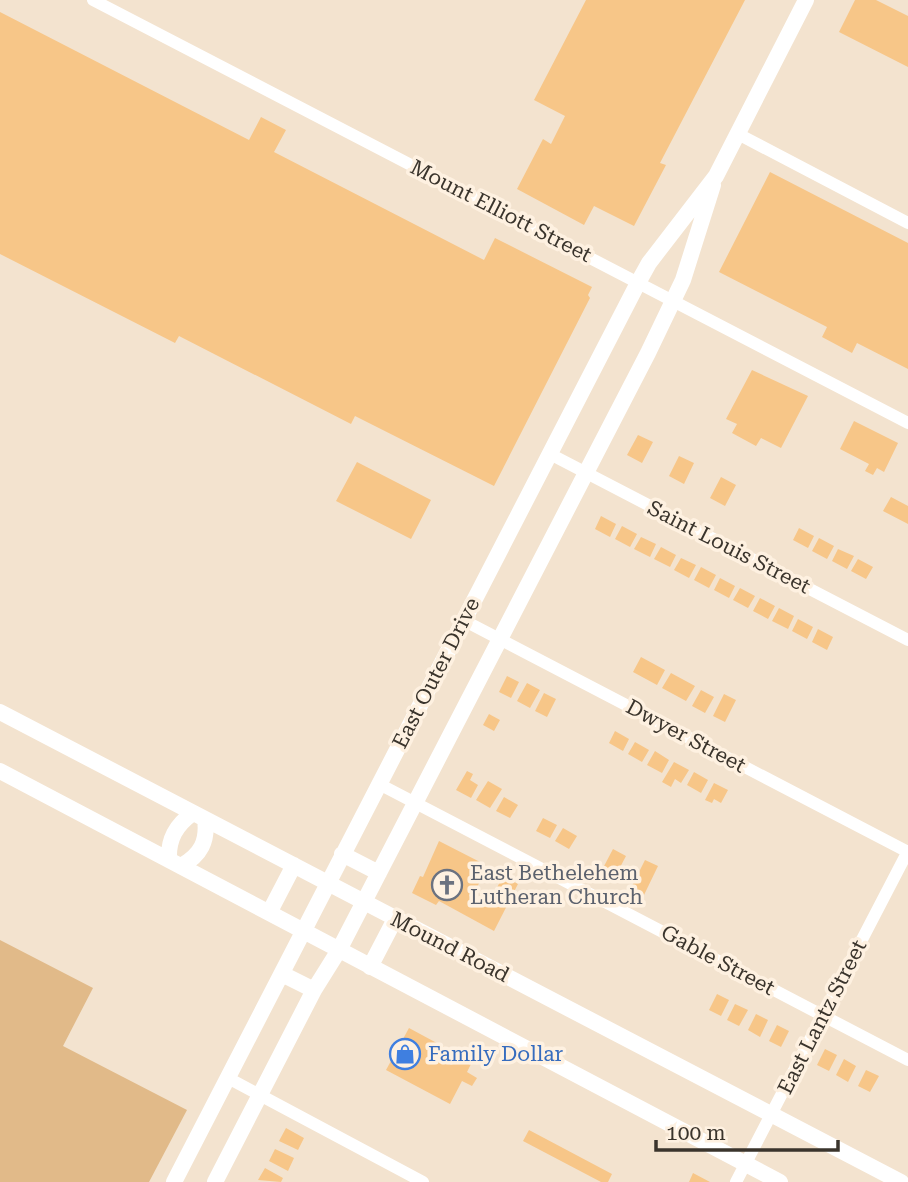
<svg xmlns="http://www.w3.org/2000/svg" width="908" height="1182" font-family="'Roboto Serif',serif">
<style>
.green{fill:#e1ba89}
.building{fill:#f7c688}
.lines{fill:none;stroke-linecap:round;stroke-linejoin:round}
.minor{stroke:#fff;stroke-width:12}
.major{stroke:#fff;stroke-width:16}
.labels{text-anchor:middle;dominant-baseline:central;stroke-width:7;stroke-linejoin:round;paint-order:stroke}
.street-label{font-size:21px;fill:#3a342c;stroke:#fef1e1}
.worship-label{font-size:21px;fill:#5b616d;stroke:#fef1e1;text-anchor:start}
.shop-label{font-size:21px;fill:#366cbe;stroke:#fef1e1;text-anchor:start}
</style>
<rect width="100%" height="100%" fill="#f3e3cf"/>
<path class="green" d="M0,940L93,988L63,1046L187,1110L149,1182H0Z"/>
<path class="building" d="M586,0H745L660,163L666,165L634,226L594,206L584,225L517,189L543,139L551,144L565,116L534,100Z
M855,0H876L908,16V67L839,32Z
M0,12L249,140L261,117L286,130L274,152L484,260L495,238L592,287L588,295L590,298L494,486L355,416L351,424L179,336L175,343L0,254Z
M770,172L908,243V369L857,343L852,353L822,337L827,327L719,272Z
M752,370L808,396L781,448L761,438L756,446L732,433L737,424L726,419Z
M854,421L898,443L884,472L877,468L873,475L865,471L869,464L840,449Z
M638,435L653,442L642,463L627,455Z
M679,456L694,463L684,484L669,476Z
M357,462L431,500L411,539L336,501Z
M721,477L736,485L725,506L710,498Z
M891,497L908,506V524L883,511Z
M601,516L616,524L610,537L595,529Z
M622,526L637,534L630,547L615,539Z
M799,528L814,536L808,548L793,540Z
M641,537L656,544L650,557L634,549Z
M819,538L834,546L827,559L812,551Z
M661,547L676,555L670,567L654,559Z
M838,549L854,556L847,569L832,561Z
M681,558L696,565L689,578L674,570Z
M858,559L873,567L866,579L851,571Z
M701,567L716,575L709,588L694,580Z
M720,578L735,586L729,598L714,590Z
M740,588L755,596L748,608L733,600Z
M760,598L775,606L768,619L753,611Z
M779,608L794,616L788,629L772,621Z
M798,619L813,627L807,639L792,631Z
M818,629L833,637L827,650L812,642Z
M641,657L665,670L657,685L633,672Z
M671,673L695,686L686,701L662,688Z
M507,676L519,682L511,698L499,692Z
M527,683L540,690L530,708L517,701Z
M701,690L714,697L705,713L692,706Z
M544,693L556,699L547,717L535,711Z
M724,694L736,700L725,722L713,716Z
M489,714L500,720L494,731L483,725Z
M615,731L629,739L623,751L609,743Z
M635,742L649,750L642,762L628,754Z
M655,751L669,760L662,773L647,765Z
M674,762L689,770L681,783L675,779L671,787L662,782Z
M467,771L473,774L470,780L478,785L471,798L456,790Z
M694,772L708,780L701,793L687,785Z
M488,781L502,789L490,808L476,800Z
M714,783L728,790L721,803L714,799L712,803L705,800Z
M504,797L518,805L510,818L496,811Z
M543,818L557,825L550,838L536,831Z
M563,828L577,836L569,849L555,841Z
M439,841L480,862L478,866L486,870L476,889L473,887L469,896L488,905L503,876L518,884L494,931L439,901L436,905L412,893L420,876L423,877Z
M613,849L626,856L616,875L603,868Z
M645,860L658,866L644,895L631,888Z
M717,994L729,1000L721,1016L709,1010Z
M735,1004L748,1010L739,1026L727,1020Z
M756,1014L768,1020L760,1037L748,1030Z
M777,1025L789,1031L781,1047L769,1041Z
M409,1028L472,1062L467,1072L477,1078L472,1086L462,1081L450,1104L386,1070Z
M825,1049L837,1055L829,1071L817,1065Z
M844,1059L856,1066L848,1082L836,1075Z
M866,1070L879,1076L870,1092L858,1086Z
M286,1128L304,1138L298,1150L279,1141Z
M529,1130L612,1174L608,1182H601L523,1141Z
M275,1149L294,1158L288,1171L269,1161Z
M265,1168L283,1178L281,1182L258,1180Z
M693,1173L710,1182H689Z"/>
<g class="lines">
<path class="minor" d="M93,0C364,141 637,280 908,423
M738,134L908,223
M550,454L908,640
M463,620L908,852
M379,784L908,1060
M228,1078L423,1182
M736,1182L908,851"/>
<path class="major" d="M0,712L901,1182
M0,771L780,1182
M342,854L379,873
M169,860C168,839 176,825 193,813
M181,866C201,855 208,841 205,819
M269,913L294,865
M370,967L395,919
M282,974L314,990
M174,1182L639,281L649,263L716,176L806,0
M215,1182L314,990L339,950L648,353L683,280L713,185"/>
</g>
<defs>
<g id="church-ring" transform="scale(1.575)"><circle r="9.5" fill="#fef1e1" stroke="#6b7280" stroke-width="1.5"/><path d="M-1.2-6h2.4v3.5h3.3v2.4h-3.3V6h-2.4V-.1h-3.3v-2.4h3.3Z" fill="#6b7280"/></g>
<g id="shop-ring" transform="scale(1.575)"><circle r="9.5" fill="#fef1e1" stroke="#3f7fe0" stroke-width="1.5"/><path d="M-5-2.5h2.3a2.7 3.5 0 0 1 5.4 0H5L5.5 6h-11ZM-1.5-2.5h3a1.5 2.3 0 0 0-3 0Z" fill="#3f7fe0"/></g>
</defs>
<g fill-rule="evenodd">
<use href="#church-ring" x="447" y="885"/>
<use href="#shop-ring" x="405" y="1054"/>
</g>
<g class="labels">
<g class="street-label">
<text transform="translate(501 211) rotate(27)">Mount Elliott Street</text>
<text transform="translate(729 547) rotate(27)">Saint Louis Street</text>
<text transform="translate(436 673) rotate(-63)">East Outer Drive</text>
<text transform="translate(686 736) rotate(28)">Dwyer Street</text>
<text transform="translate(450 947) rotate(27)">Mound Road</text>
<text transform="translate(718 960) rotate(28)">Gable Street</text>
<text transform="translate(822 1017) rotate(-63)">East Lantz Street</text>
</g>
<g class="worship-label">
<text x="470" y="873">East Bethelehem<tspan x="470" dy="24">Lutheran Church</tspan></text>
</g>
<g class="shop-label">
<text x="428" y="1054">Family Dollar</text>
</g>
</g>
<path d="M656 1140v10h182v-10" fill="none" stroke="#3a342c" stroke-width="3.5"/>
<text x="666" y="1140" font-size="21" fill="#3a342c" stroke="#fef1e1" stroke-width="5" paint-order="stroke">100 m</text>
</svg>
